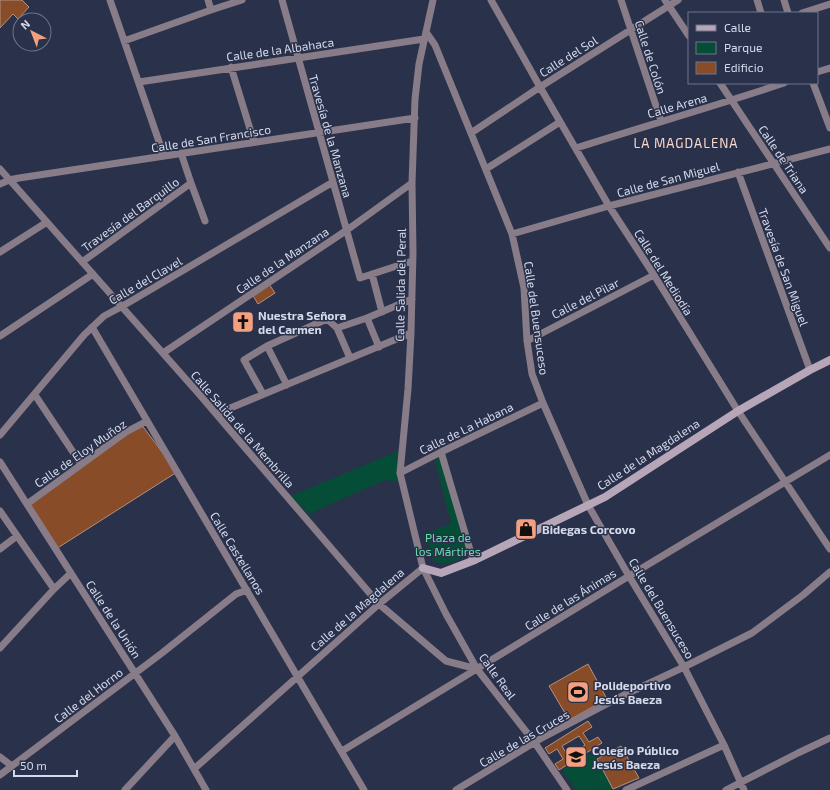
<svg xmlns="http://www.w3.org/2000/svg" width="830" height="790" font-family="'Exo 2',sans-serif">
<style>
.green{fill:#064d37}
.building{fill:#884c28;stroke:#b1917f;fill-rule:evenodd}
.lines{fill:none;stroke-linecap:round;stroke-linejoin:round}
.street{stroke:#877c87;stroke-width:7}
.secondary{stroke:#b7a6b8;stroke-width:8}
.labels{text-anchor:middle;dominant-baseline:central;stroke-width:3;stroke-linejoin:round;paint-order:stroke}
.street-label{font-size:12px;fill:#d5daeb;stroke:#2a314b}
.poi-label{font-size:12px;font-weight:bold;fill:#d5daeb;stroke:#2a314b;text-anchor:start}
.park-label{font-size:12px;fill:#69dcae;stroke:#2a314b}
.neighbourhood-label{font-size:13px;letter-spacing:1px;fill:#f8d8cb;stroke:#2a314b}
</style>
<rect width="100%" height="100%" fill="#2a314b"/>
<path class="green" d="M398,451L400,482L385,480L313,512L311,516L291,496Z
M446,455L470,555C459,559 445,568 434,561L425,533L451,524L435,460Z
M594,752L613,789L576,790L562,770Z"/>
<path class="building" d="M0,0H22L29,7L18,19L13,14L0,28Z
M269,284L275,293L258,304L252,294Z
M141,424L177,472L56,549L27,504Z
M588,664L607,699L569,720L549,686Z
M588,721L592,727L583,733L589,742L598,737L602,743L559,770L555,764L563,759L557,749L549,754L545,748ZM579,736L585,745L568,756L562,746Z
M621,746L639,778L613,789L597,759Z"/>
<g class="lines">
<path class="street" d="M110,0L164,156
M208,0L211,10
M282,0L360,278L412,261
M433,0L419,64L415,99L412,183L413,253L411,333L408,389L400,473L423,568L446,614L477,669L535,743L567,790
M491,0L540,87L609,206L654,275L738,411L830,549
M621,0L661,121
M665,0L689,36
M757,0L761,13
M784,0L788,13
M802,13L830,4
M426,32L435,45L512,234L524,288L527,341L532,374L543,403L588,505L629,576L684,667L724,745L744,790
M124,41L211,10L242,0
M231,67L254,142
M817,72L830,68
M139,82L424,39
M720,83L830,248
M813,83L830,128
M471,133L540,87L678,0
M576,148C645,126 715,106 784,83
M181,153L191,183L205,221
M0,169L199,394L379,604L446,661L477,669
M486,169L560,122
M738,172L810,370
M0,184L9,180L19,178L415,118
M512,234L609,206L830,149
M0,252L47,222
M82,262L191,183
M372,274L382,312
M367,318L379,347
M92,327L364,790
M0,336L93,274
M527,341L654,275
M267,346L287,385
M163,353L347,230L412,183
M350,358L337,328L367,318L412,299
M263,394L244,360L267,346L327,319L337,328
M35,395L81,464
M216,414L411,333
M0,435L84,335L104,316L121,307L333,182
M441,452L473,560
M0,462L175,736L206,790
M400,473L441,452L543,403
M27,504L126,432L147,421
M0,511L54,589
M0,549L17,536
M0,648L54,589L71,573
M342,751L629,576L830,455
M0,757L12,766
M194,769L379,604L423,568
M0,775L162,653L236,594L247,590
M125,790L175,736
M456,790L540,739L622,696L684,667L752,633L803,595L830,572
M626,790L724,745
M726,790L798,753L830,738"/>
<path class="secondary" d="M423,568L441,573L475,560L605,497L738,411L810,370L830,360"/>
</g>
<defs>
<g id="church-square" transform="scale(1.15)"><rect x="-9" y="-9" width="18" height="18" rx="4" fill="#f2a07f" stroke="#2a314b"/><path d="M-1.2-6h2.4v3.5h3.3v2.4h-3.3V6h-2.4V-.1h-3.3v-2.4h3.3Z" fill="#111"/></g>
<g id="shop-square" transform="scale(1.15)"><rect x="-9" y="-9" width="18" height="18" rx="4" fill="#f2a07f" stroke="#2a314b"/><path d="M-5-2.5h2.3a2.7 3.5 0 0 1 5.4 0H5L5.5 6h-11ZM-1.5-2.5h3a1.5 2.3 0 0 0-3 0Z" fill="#111"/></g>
<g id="stadium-square" transform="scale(1.15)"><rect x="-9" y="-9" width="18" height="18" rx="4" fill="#f2a07f" stroke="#2a314b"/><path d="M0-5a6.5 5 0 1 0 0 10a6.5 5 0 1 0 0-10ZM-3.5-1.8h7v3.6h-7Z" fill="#111"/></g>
<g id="school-square" transform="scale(1.15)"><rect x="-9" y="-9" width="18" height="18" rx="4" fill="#f2a07f" stroke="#2a314b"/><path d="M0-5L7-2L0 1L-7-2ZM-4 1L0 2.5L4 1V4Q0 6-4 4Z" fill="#111"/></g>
</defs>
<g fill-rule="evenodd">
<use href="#church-square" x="243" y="322"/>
<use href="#shop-square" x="526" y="529"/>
<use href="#stadium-square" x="578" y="692"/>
<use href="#school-square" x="576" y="757"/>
</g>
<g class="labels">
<g class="street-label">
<text transform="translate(280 49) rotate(-8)">Calle de la Albahaca</text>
<text transform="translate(568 56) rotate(-32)">Calle del Sol</text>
<text transform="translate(651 57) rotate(72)">Calle de Colón</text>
<text transform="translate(677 105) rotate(-16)">Calle Arena</text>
<text transform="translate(331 136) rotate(74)">Travesía de la Manzana</text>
<text transform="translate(211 138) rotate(-9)">Calle de San Francisco</text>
<text transform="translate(784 159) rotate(56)">Calle de Triana</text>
<text transform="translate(668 179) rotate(-15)">Calle de San Miguel</text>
<text transform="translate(130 214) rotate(-36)">Travesía del Barquillo</text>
<text transform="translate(282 260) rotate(-34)">Calle de la Manzana</text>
<text transform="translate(784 267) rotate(70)">Travesía de San Miguel</text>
<text transform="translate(664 272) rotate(58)">Calle del Mediodía</text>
<text transform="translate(145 280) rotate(-30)">Calle del Clavel</text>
<text transform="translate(400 285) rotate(-89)">Calle Salida del Peral</text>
<text transform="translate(585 298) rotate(-27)">Calle del Pilar</text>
<text transform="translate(537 318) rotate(82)">Calle del Buensuceso</text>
<text transform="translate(466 428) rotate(-26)">Calle de La Habana</text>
<text transform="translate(243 429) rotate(49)">Calle Salida de la Membrilla</text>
<text transform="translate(80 453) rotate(-35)">Calle de Eloy Muñoz</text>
<text transform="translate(648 454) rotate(-33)">Calle de la Magdalena</text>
<text transform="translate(238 553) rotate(59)">Calle Castellanos</text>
<text transform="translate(570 599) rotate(-32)">Calle de las Ánimas</text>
<text transform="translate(662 608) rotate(59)">Calle del Buensuceso</text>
<text transform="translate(357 609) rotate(-41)">Calle de la Magdalena</text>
<text transform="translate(114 619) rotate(57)">Calle de la Unión</text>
<text transform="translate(498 676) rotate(54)">Calle Real</text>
<text transform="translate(88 695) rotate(-37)">Calle del Horno</text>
<text transform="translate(524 738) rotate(-30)">Calle de las Cruces</text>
</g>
<g class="poi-label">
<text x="258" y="315">Nuestra Señora<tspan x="258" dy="14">del Carmen</tspan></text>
<text x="542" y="529">Bidegas Corcovo</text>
<text x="594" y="685">Polideportivo<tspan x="594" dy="14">Jesús Baeza</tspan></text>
<text x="592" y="750">Colegio Público<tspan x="592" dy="14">Jesús Baeza</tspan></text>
</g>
<g class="park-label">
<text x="448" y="537">Plaza de<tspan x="448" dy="14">los Mártires</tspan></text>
</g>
<g class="neighbourhood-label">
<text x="686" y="143">LA MAGDALENA</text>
</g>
</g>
<rect x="688" y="12" width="130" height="72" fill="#2a314b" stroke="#6e758b"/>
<rect x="696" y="25" width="20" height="6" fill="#b7a6b8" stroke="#6e758b"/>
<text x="724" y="32" font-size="12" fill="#d5daeb">Calle</text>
<rect x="696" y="42" width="20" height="12" fill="#064d37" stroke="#6e758b"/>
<text x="724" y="52" font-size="12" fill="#d5daeb">Parque</text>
<rect x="696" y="62" width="20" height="12" fill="#884c28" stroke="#6e758b"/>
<text x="724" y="72" font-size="12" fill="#d5daeb">Edificio</text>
<g transform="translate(32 32) rotate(318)"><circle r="19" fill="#2a314b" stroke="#6e758b"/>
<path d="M0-3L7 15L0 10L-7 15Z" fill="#f2a07f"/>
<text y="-6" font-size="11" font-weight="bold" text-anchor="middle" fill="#d5daeb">N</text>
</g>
<path d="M14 770v6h63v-6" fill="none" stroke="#d5daeb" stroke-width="2"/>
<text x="20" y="770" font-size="12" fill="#d5daeb" stroke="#2a314b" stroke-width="3" paint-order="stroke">50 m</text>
</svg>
